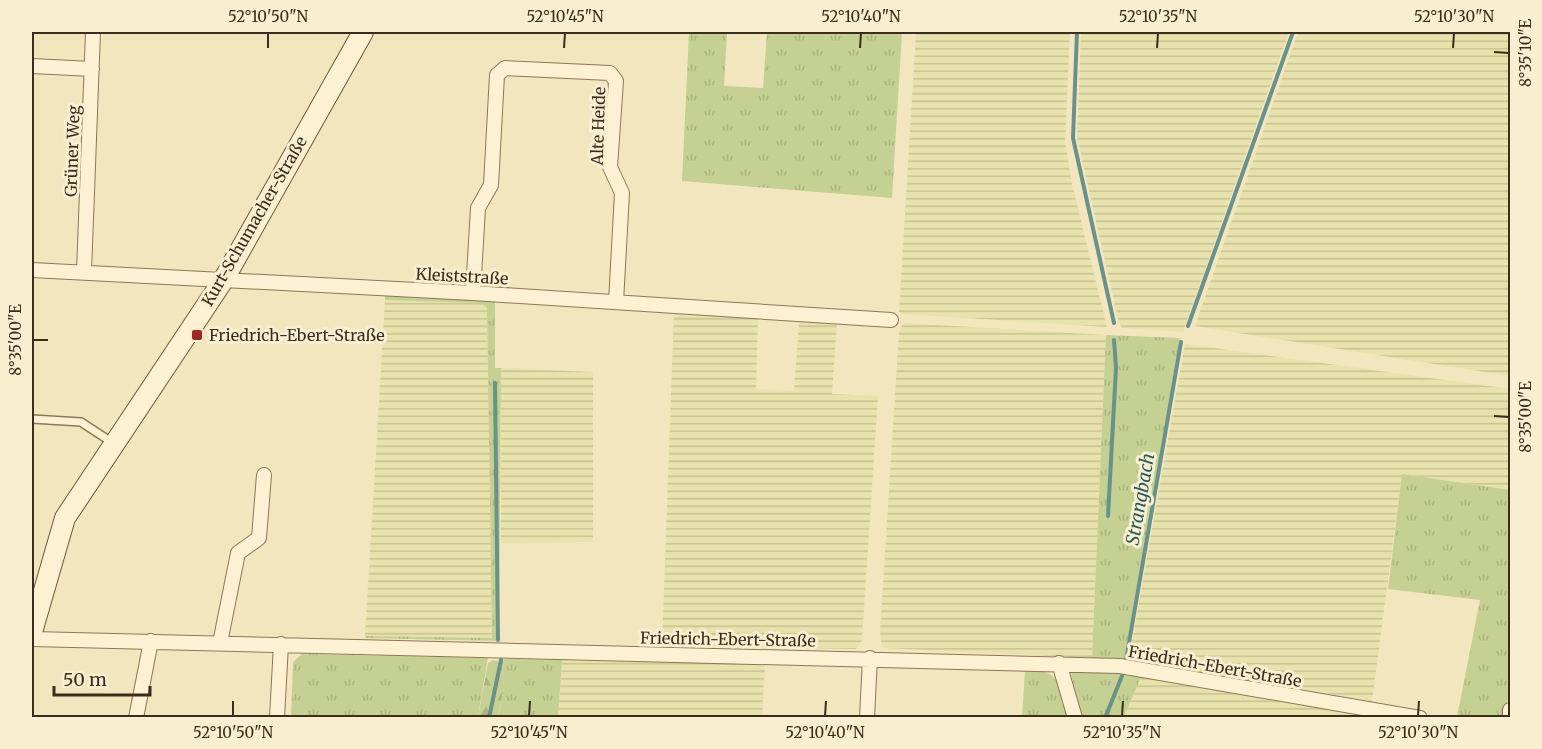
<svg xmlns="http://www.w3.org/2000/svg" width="1542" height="749" font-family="Merriweather,serif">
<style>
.farmland{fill:url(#farmland-rules)}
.grass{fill:url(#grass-tufts)}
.forest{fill:url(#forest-firs)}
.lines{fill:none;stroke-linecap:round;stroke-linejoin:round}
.stream{stroke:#69928b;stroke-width:4}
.lane-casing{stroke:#8c7756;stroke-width:10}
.street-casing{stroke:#8c7756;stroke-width:16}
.secondary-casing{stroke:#6e5739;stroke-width:22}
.lane{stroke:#fcf2d3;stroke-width:7}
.street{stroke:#fcf2d3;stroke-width:14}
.secondary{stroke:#fcf2d3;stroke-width:20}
.ticks{fill:none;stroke:#3a2d1c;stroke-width:2}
.poi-dot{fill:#a02921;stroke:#f8efd0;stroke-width:2}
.labels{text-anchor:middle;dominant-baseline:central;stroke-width:6;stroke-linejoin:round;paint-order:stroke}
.street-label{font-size:16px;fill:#3a2d1c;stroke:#f8efd0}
.poi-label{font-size:16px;fill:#3a2d1c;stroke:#f8efd0;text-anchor:start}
.water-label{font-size:18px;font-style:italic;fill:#2a5b5b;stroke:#f8efd0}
.neatline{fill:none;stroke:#3a2d1c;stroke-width:2}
.ticks-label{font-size:15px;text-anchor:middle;fill:#3a2d1c}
</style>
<defs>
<pattern id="farmland-rules" width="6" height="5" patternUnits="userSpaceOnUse" patternTransform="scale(1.5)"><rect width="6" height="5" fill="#e8e2ac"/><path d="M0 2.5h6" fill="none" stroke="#c8c293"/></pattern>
<pattern id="grass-tufts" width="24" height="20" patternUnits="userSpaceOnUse" patternTransform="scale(1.5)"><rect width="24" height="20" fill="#c5d192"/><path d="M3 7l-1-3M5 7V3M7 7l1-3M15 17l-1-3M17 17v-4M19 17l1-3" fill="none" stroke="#aab47d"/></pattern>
<pattern id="forest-firs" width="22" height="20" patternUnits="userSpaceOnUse" patternTransform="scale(1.5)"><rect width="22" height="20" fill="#c5d192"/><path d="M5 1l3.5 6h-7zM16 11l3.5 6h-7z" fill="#aab47d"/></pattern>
</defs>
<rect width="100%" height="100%" fill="#f2e6bf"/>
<path class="farmland" d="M916,32H1070L1065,142L1072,184L1107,327L902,314L899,312Z
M1081,32H1289L1183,332L1122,328L1119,323L1077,137Z
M1298,32H1510V376L1195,326Z
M385,300L481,303L487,308L492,638L365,636Z
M674,311L758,318L756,389L794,391L799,321L837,323L832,394L878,396L862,640L856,649L662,646Z
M903,323L1106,335L1092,658L886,648L882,646L880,632L899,332Z
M1185,344L1510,389V490L1402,474L1372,701L1129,659Z
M501,368L593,372V542L501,543Z
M562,660L765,663L762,717L558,718Z
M1141,677L1370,717L1124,718Z"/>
<path class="grass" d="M689,32H727L724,86L763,88L767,32H902L892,198L682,181Z
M385,295L495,301V368H501L499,641L365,638V636L492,638L487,308L481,303L385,300Z
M1106,335L1180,338L1124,661L1092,658Z
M1402,474L1510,490V678L1506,717H1457L1480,600L1388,589Z
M302,654L488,658L478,717L291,718L293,662Z
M504,659L562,660L558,717L498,718L504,687L501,662Z
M1025,669C1064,672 1058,683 1069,717L1022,718Z
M1105,669L1386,717H1370L1141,677L1124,717H1080L1071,673L1074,670Z"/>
<path class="forest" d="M493,660L501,662L504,687L498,717H478L488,663Z"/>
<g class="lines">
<path class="stream" d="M1077,32L1073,138L1114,323
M1188,326L1293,32
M495,383L498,640
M1108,516L1116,368L1114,340
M1126,660L1181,342
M489,718L501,660
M1105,718L1122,676"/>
<g class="lane-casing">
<path id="lane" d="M32,419L81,422L113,443"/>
</g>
<g class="street-casing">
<path id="street" d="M32,66L92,69
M32,270L473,293L891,320
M84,272L93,32
M473,293L478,208L491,185L497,75L505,68L610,73L616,81L610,167L622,193L616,302
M32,639L1120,666L1420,718
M220,643L238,553L259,538L264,475
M1059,663L1075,718
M136,718L151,641
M277,718L281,644
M867,718L870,658
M1510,718V710"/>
</g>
<g class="secondary-casing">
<path id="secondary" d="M32,632L65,518L224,279L363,32"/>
</g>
<use href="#lane" class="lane"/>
<use href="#street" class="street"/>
<use href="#secondary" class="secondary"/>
</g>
<path class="ticks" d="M268,48V33M564,48L565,33M860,48L861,33M1157,48L1158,33M1453,48L1454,33M1494,52L1509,53M33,340H48M1494,416L1509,417M233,716V701M529,716L530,701M825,716L826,701M1122,716L1123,701M1418,716L1419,701"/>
<rect class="poi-dot" x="191" y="329" width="12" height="12" rx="3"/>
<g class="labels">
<g class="street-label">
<text transform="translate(598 126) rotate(-88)">Alte Heide</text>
<text transform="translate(72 151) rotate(-88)">Grüner Weg</text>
<text transform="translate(254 221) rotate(-60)">Kurt-Schumacher-Straße</text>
<text transform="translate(462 276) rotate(3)">Kleiststraße</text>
<text transform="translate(728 639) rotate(1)">Friedrich-Ebert-Straße</text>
<text transform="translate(1215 666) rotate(10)">Friedrich-Ebert-Straße</text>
</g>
<g class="poi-label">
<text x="209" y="335">Friedrich-Ebert-Straße</text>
</g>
<g class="water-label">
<text transform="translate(1140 499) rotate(-80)">Strangbach</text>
</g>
</g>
<rect width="1542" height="749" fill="none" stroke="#f8efd0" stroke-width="66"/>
<path d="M54 686v9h96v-9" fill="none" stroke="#3a2d1c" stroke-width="3"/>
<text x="63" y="686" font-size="18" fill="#3a2d1c" stroke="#f8efd0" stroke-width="4.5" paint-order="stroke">50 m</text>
<rect x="33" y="33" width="1476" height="683" class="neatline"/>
<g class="ticks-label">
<text x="268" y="22">52°10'50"N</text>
<text x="565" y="22">52°10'45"N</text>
<text x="861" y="22">52°10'40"N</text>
<text x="1158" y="22">52°10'35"N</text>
<text x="1454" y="22">52°10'30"N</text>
<text transform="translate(1526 53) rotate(-90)" y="5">8°35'10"E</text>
<text transform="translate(16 340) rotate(-90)" y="5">8°35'00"E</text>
<text transform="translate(1526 417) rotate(-90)" y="5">8°35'00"E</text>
<text x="233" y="738">52°10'50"N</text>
<text x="529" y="738">52°10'45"N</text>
<text x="825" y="738">52°10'40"N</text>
<text x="1122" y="738">52°10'35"N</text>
<text x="1418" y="738">52°10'30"N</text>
</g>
</svg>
